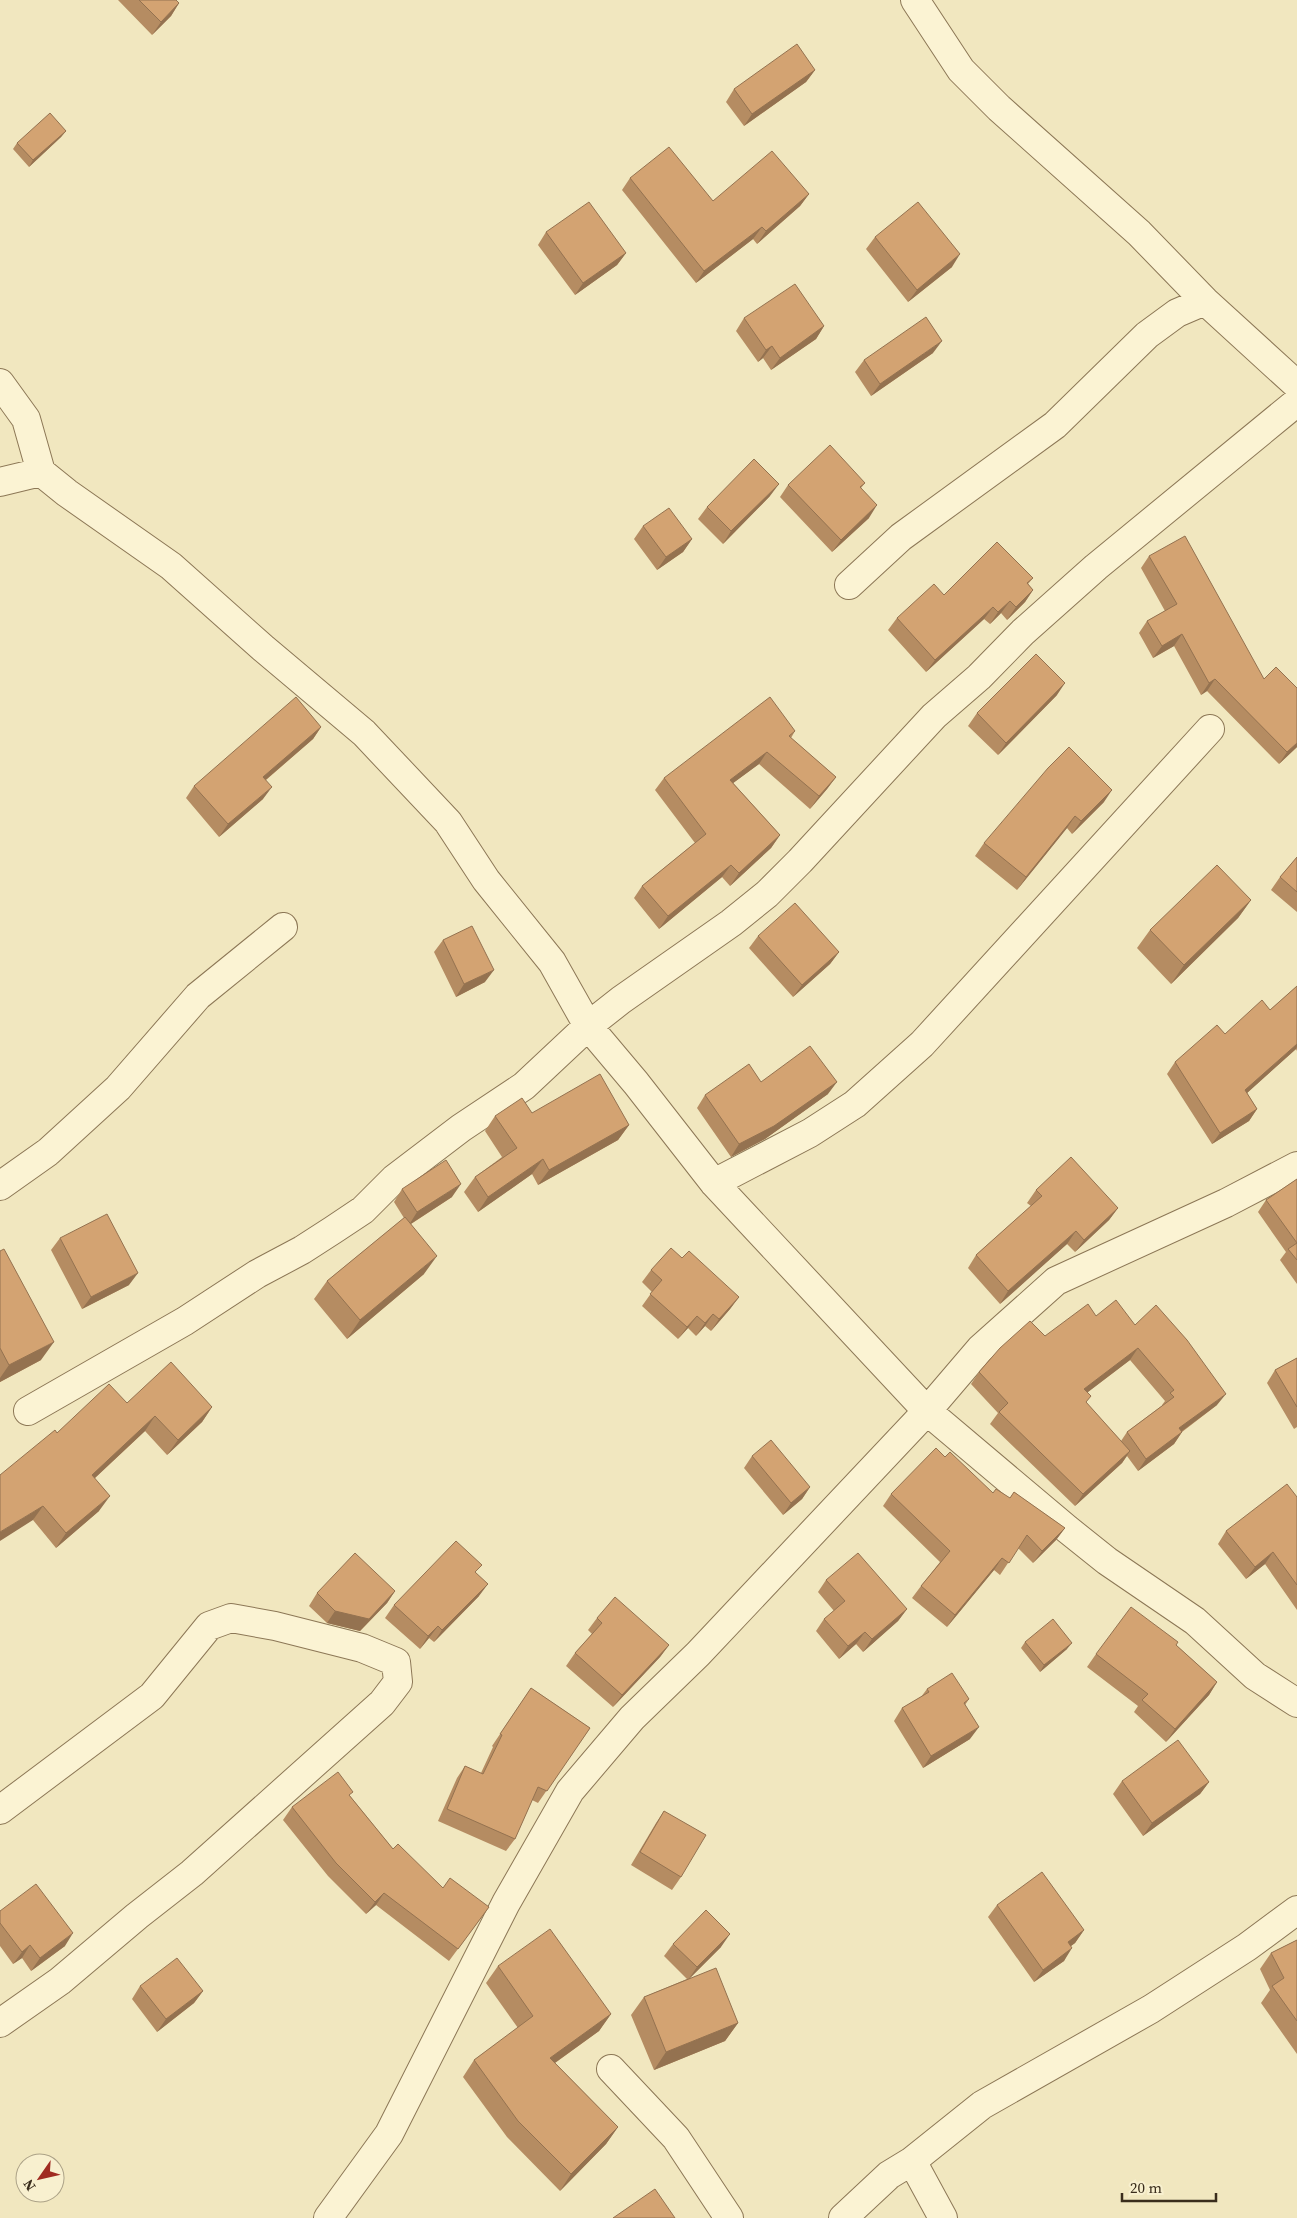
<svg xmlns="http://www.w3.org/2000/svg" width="1297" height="2218" font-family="'Source Serif 4',serif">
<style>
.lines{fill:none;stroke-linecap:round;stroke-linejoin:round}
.minor-casing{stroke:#8c7756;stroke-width:30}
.minor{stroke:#fbf3d3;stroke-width:28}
.wall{fill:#b58c62;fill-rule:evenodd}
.shaded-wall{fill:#947250}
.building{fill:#d3a372;stroke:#947250}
</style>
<rect width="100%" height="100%" fill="#f1e7bf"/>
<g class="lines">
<g class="minor-casing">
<path id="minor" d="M915,0L961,70L999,108L1139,233L1205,301L1297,385
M0,383L26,419L41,472L67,493L171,566L263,648L364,733L448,822L486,880L552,962L588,1026L636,1083L714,1183L927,1411L1067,1529L1107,1561L1195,1621L1255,1676L1297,1703
M0,482L41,472
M849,585L901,537L1055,425L1147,335L1177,313L1205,301
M714,1183L810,1133L855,1104L922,1044L1210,729
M0,1186L48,1152L118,1088L198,996L283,927
M28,1411L185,1321L257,1274L302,1250L333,1230L363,1210L394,1179L461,1128L524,1086L588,1026L621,1000L731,923L767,894L800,861L934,716L979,677L1023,632L1096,567L1297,402
M0,1810L152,1696L209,1626L231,1618L275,1626L362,1648L396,1662L398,1682L382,1703L192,1873L137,1916L60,1981L0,2023
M611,2069L676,2138L729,2218
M912,2161L943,2218
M328,2218L389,2134L506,1903L570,1791L632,1718L698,1654L927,1411L980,1349L1056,1281L1226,1203L1297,1166
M843,2218L889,2175L912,2161L982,2105L1151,2009L1247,1947L1297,1910"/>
</g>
<use href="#minor" class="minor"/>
</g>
<path class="wall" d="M118,0H176L179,3L171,16L152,35Z
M815,70L806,82L744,126L726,102L734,89Z
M66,131L61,137L29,167L13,149L17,143Z
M630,178L713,201L809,194L800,206L757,244L753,239L696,283L622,190Z
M546,232L626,253L617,265L575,295L538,245Z
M875,237L952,267L908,302L866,249Z
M744,318L824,326L816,339L771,370L763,358L758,362L736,331Z
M933,353L871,396L855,372L864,360Z
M865,483L861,488L869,518L832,552L780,497L788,485Z
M770,496L723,544L698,519L707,507Z
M643,526L692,539L683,552L657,570L634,539Z
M1149,556L1264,679L1297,688V747L1279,764L1207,691L1201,695L1174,646L1153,658L1139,633L1147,621L1165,611L1141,568Z
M1033,578L1028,584L1033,590L1025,602L1007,620L1001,613L990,624L984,619L926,672L888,630L897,618L944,595Z
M1057,695L998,755L968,726L977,713Z
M321,727L313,739L266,780L263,799L219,837L186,798L194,786Z
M795,731L791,738L836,777L827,789L810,809L759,764L733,783L780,835L771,848L730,886L722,877L659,929L634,898L642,886L695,843L655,790L664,778Z
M1104,802L1072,834L1067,828L1017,890L975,856L984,843Z
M1297,857V912L1271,890L1280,877Z
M1251,900L1238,918L1171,984L1137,948L1150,930Z
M758,936L839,952L830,964L793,997L749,948Z
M443,940L485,982L456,997L434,952Z
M1297,986V1051L1296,1049L1247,1093L1257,1109L1249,1121L1212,1144L1167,1074L1175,1062L1270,1010Z
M761,1082L828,1094L765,1139L731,1157L697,1108L705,1095Z
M532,1113L629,1125L618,1140L538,1185L532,1174L478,1212L464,1192L475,1177L502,1157L485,1131L495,1116Z
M1297,1179V1284L1280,1260L1286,1252L1258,1212L1266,1200Z
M402,1189L452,1197L411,1224L424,1274L347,1339L314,1299L327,1281L404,1218L394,1202Z
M1036,1190L1118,1208L1109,1220L1075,1252L1067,1244L1000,1304L968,1268L976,1255L1031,1206L1027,1203Z
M60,1238L129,1285L82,1309L51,1250Z
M0,1251L41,1360L0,1382Z
M682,1258L739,1297L730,1309L711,1331L705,1326L696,1336L688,1328L678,1339L642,1306L652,1292L642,1282L651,1270Z
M1096,1316L1135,1325L1217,1405L1182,1432L1174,1444L1138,1471L1127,1456L1122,1463L1075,1506L990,1424L998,1413L971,1384L979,1372L1045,1336ZM1130,1360L1165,1401L1162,1405H1163L1127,1432L1121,1441L1086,1403L1088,1392Z
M1297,1358V1427L1294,1429L1267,1383L1275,1370Z
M127,1403L212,1407L202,1422L167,1455L145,1431L95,1478L99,1511L56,1548L33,1520L57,1433Z
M752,1456L810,1487L802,1499L783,1515L744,1468Z
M945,1457L993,1493L1010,1498L1014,1492L1065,1528L1056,1540L1033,1563L1018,1548L1000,1575L994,1570L947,1627L912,1598L921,1586L940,1562L883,1506L891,1494Z
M1297,1497V1610L1265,1564L1246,1579L1218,1544L1226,1531Z
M476,1573L479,1596L434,1642L429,1638L420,1649L385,1618L394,1605Z
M826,1580L907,1609L898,1621L863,1652L856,1644L839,1659L816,1631L824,1619L834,1611L818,1592Z
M395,1591L387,1603L360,1631L327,1623L309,1606L317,1593Z
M597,1618L669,1645L660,1657L613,1707L566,1666L575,1653L592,1634L588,1630Z
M1025,1642L1067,1649L1040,1672L1021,1648Z
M1176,1645L1217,1682L1209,1695L1166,1742L1134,1712L1138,1706L1087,1667L1096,1654Z
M531,1688L590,1728L538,1803L532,1800L515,1839L506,1851L438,1821L457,1778L465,1766L481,1773L493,1747L492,1746Z
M927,1689L969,1699L965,1705L970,1739L923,1768L894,1721L902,1708L921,1697Z
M1122,1781L1209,1782L1200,1794L1143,1836L1113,1794Z
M350,1796L393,1849L443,1888L489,1907L449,1961L376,1905L366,1914L328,1876L283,1820L292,1807Z
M664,1811L681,1877L672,1890L631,1865L656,1823Z
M997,1905L1084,1930L1075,1943L1071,1946L1064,1961L1034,1982L988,1917Z
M0,1911L65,1946L31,1971L22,1958L13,1964L0,1946Z
M1297,1940V2054L1261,2003L1270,1990L1260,1969L1271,1953Z
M673,1944L721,1947L690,1978L738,2023L725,2041L654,2070L631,2015L644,1997L687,1979L664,1956Z
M498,1966L611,2014L599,2031L555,2063L618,2127L606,2144L560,2191L507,2137L463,2077L474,2060L518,2028L486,1983Z
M140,1986L203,1991L194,2003L157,2032L132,1999Z"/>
<path class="shaded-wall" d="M179,3L171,16L152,35L161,22Z
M815,70L806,82L744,126L752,114Z
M66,131L61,137L29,167L33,160Z
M809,194L800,206L757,244L766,231Z
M762,227L753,239L696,283L704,271Z
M626,253L617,265L575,295L583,283Z
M960,254L952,267L908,302L917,290Z
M824,326L816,339L771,370L780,358Z
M942,341L933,353L871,396L880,384Z
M772,346L763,358L758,362L766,350Z
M779,484L770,496L723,544L731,531Z
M877,505L869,518L832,552L841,540Z
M692,539L683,552L657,570L666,557Z
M1033,590L1025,602L1007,620L1016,607Z
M1010,601L1001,613L990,624L998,612Z
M993,607L984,619L926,672L935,660Z
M1182,634L1174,646L1153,658L1162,646Z
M1215,679L1207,691L1201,695L1209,683Z
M1065,683L1057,695L998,755L1006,743Z
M321,727L313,739L255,789L263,777Z
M1297,743V747L1279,764L1287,752Z
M767,752L759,764L721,792L730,780Z
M836,777L827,789L810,809L819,796Z
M272,787L263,799L219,837L228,824Z
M1112,790L1104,802L1072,834L1081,821Z
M1075,816L1067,828L1017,890L1026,877Z
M780,835L771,848L730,886L739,873Z
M731,865L722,877L659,929L668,916Z
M1251,900L1238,918L1171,984L1184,965Z
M839,952L830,964L793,997L802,985Z
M494,970L485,982L456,997L464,984Z
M1297,1044V1047L1296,1049L1237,1102L1245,1090Z
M837,1082L828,1094L765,1139L731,1157L739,1144Z
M1257,1109L1249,1121L1212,1144L1220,1133Z
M629,1125L618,1140L538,1185L549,1170Z
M543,1159L532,1174L478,1212L488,1197Z
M461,1184L452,1197L409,1225L417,1212Z
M1118,1208L1109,1220L1075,1252L1084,1240Z
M1076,1231L1067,1244L1000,1304L1008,1291Z
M437,1256L424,1274L347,1339L360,1320Z
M138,1273L129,1285L82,1309L91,1297Z
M739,1297L730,1309L711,1331L719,1319Z
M713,1314L705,1326L696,1336L705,1323Z
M697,1316L688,1328L678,1339L687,1327Z
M54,1342L41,1360L0,1382V1378L9,1365Z
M1138,1348L1130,1360L1076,1401L1084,1389Z
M1226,1394L1217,1405L1170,1440L1179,1428Z
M212,1407L202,1422L167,1455L178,1440Z
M155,1416L145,1431L82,1490L92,1475Z
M1182,1432L1174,1444L1138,1471L1146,1459Z
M1130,1451L1122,1463L1075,1506L1083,1494Z
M810,1487L802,1499L783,1515L791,1503Z
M110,1496L99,1511L56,1548L66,1533Z
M43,1506L33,1520L0,1541V1532Z
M1065,1528L1056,1540L1033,1563L1042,1551Z
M1273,1552L1265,1564L1246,1579L1255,1567Z
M1002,1558L994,1570L947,1627L955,1615Z
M488,1584L479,1596L434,1642L442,1630Z
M395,1591L387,1603L360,1631L327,1623L335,1611Z
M907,1609L898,1621L863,1652L872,1639Z
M438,1626L429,1638L420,1649L428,1636Z
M865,1632L856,1644L839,1659L848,1646Z
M1072,1643L1067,1649L1040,1672L1044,1665Z
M669,1645L660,1657L613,1707L622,1695Z
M1217,1682L1209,1695L1166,1742L1175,1729Z
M979,1727L970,1739L923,1768L931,1756Z
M1209,1782L1200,1794L1143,1836L1152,1823Z
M384,1893L376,1905L366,1914L375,1902Z
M1084,1930L1075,1943L1060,1954L1068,1942Z
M73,1933L65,1946L31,1971L40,1958Z
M730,1934L721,1947L688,1980L697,1967Z
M30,1945L22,1958L13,1964L22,1952Z
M1072,1948L1064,1961L1034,1982L1043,1970Z
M203,1991L194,2003L157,2032L166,2019Z
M611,2014L599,2031L538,2075L550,2058Z
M738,2023L725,2041L654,2070L666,2052Z
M618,2127L606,2144L560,2191L571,2174Z"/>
<path class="building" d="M139,0H176L179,3L161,22Z
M797,44L815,70L752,114L734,89Z
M50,113L66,131L33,160L17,143Z
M669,147L713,201L772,151L809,194L766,231L762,227L704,271L630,178Z
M589,202L626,253L583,283L546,232Z
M918,202L960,254L917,290L875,237Z
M795,284L824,326L780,358L772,346L766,350L744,318Z
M926,317L942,341L880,384L864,360Z
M830,445L865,483L860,487L877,505L841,540L788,485Z
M754,459L779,484L731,531L707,507Z
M669,508L692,539L666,557L643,526Z
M1185,536L1264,679L1276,667L1297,688V743L1287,752L1215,679L1209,683L1182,634L1162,646L1147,621L1177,604L1149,556Z
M997,542L1033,578L1027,583L1033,590L1016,607L1010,601L998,612L993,607L935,660L897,618L934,584L944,595Z
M1036,654L1065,683L1006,743L977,713Z
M296,697L321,727L263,777L272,787L228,824L194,786Z
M770,697L795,731L789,736L836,777L819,796L767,752L730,780L780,835L739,873L731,865L668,916L642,886L706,834L664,778Z
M1069,747L1112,790L1081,821L1075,816L1026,877L984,843L1048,768Z
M1297,857V892L1280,877Z
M1217,865L1251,900L1184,965L1150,930Z
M795,903L839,952L802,985L758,936Z
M472,926L494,970L464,984L443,940Z
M1297,986V1044L1245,1090L1257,1109L1220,1133L1175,1062L1217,1025L1225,1034L1262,1000L1270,1010Z
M810,1046L837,1082L774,1126L739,1144L705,1095L749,1064L761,1082Z
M600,1074L629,1125L549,1170L543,1159L488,1197L475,1177L517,1148L495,1116L522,1098L532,1113Z
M1071,1157L1118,1208L1084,1240L1076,1231L1008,1291L976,1255L1042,1196L1036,1190Z
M446,1160L461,1184L417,1212L402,1189Z
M1297,1179V1260L1288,1249L1297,1243L1266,1200Z
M107,1214L138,1273L91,1297L60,1238Z
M405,1217L437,1256L360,1320L327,1281Z
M671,1248L682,1258L689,1251L739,1297L719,1319L713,1314L705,1323L697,1316L687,1327L650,1294L662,1280L651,1270Z
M4,1249L54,1342L9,1365L0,1348V1251Z
M1116,1300L1135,1325L1156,1305L1187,1340L1226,1394L1179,1428L1182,1432L1146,1459L1127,1432L1174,1397L1170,1393L1174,1390L1138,1348L1084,1389L1091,1396L1086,1402L1130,1451L1083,1494L999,1412L1008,1403L979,1372L1000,1348L1030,1321L1045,1336L1088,1304L1096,1316Z
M1297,1358V1407L1275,1370Z
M171,1362L212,1407L178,1440L155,1416L92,1475L110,1496L66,1533L43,1506L0,1532V1475L55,1430L57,1433L109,1384L127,1403Z
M771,1440L810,1487L791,1503L752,1456Z
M936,1448L945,1457L950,1452L993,1493L996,1489L1010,1498L1014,1492L1065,1528L1042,1551L1027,1535L1009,1563L1002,1558L955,1615L921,1586L950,1551L891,1494Z
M1287,1484L1297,1497V1585L1273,1552L1255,1567L1226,1531Z
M456,1541L482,1565L475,1572L488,1584L442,1630L438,1626L428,1636L394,1605Z
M355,1553L395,1591L369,1619L335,1611L317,1593Z
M858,1553L907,1609L872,1639L865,1632L848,1646L824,1619L845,1601L826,1580Z
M615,1597L669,1645L622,1695L575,1653L602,1623L597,1618Z
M1131,1607L1178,1642L1176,1645L1217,1682L1175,1729L1142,1700L1148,1694L1096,1654Z
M1053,1619L1072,1643L1044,1665L1025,1642Z
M952,1673L969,1699L964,1703L979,1727L931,1756L902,1708L929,1692L927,1689Z
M531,1688L590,1728L547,1791L538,1787L515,1839L447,1809L465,1766L483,1774L502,1735L500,1734Z
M1178,1740L1209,1782L1152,1823L1122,1781Z
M338,1772L353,1792L349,1795L393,1849L398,1844L443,1888L450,1878L489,1907L458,1949L384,1893L375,1902L336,1863L292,1807Z
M664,1811L706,1835L681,1877L640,1852Z
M1042,1872L1084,1930L1068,1942L1072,1948L1043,1970L997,1905Z
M36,1884L73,1933L40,1958L30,1945L22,1952L0,1923V1911Z
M706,1910L730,1934L697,1967L673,1944Z
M550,1929L611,2014L550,2058L618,2127L571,2174L518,2121L474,2060L533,2016L498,1966Z
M1297,1940V2021L1272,1986L1284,1978L1271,1953Z
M177,1958L203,1991L166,2019L140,1986Z
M716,1968L738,2023L666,2052L644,1997Z
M655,2189L675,2218H613Z"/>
<g transform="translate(40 2178) rotate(236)"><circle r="24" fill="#f8f0cf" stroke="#aca287"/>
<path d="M0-4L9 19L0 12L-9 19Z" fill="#a02b21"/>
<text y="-8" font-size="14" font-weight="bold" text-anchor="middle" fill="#3a2d1c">N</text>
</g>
<path d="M1122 2193v8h94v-8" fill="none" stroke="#3a2d1c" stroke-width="2.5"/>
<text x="1130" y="2193" font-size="15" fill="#3a2d1c" stroke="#f8f0cf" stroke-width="4" paint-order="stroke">20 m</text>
</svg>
